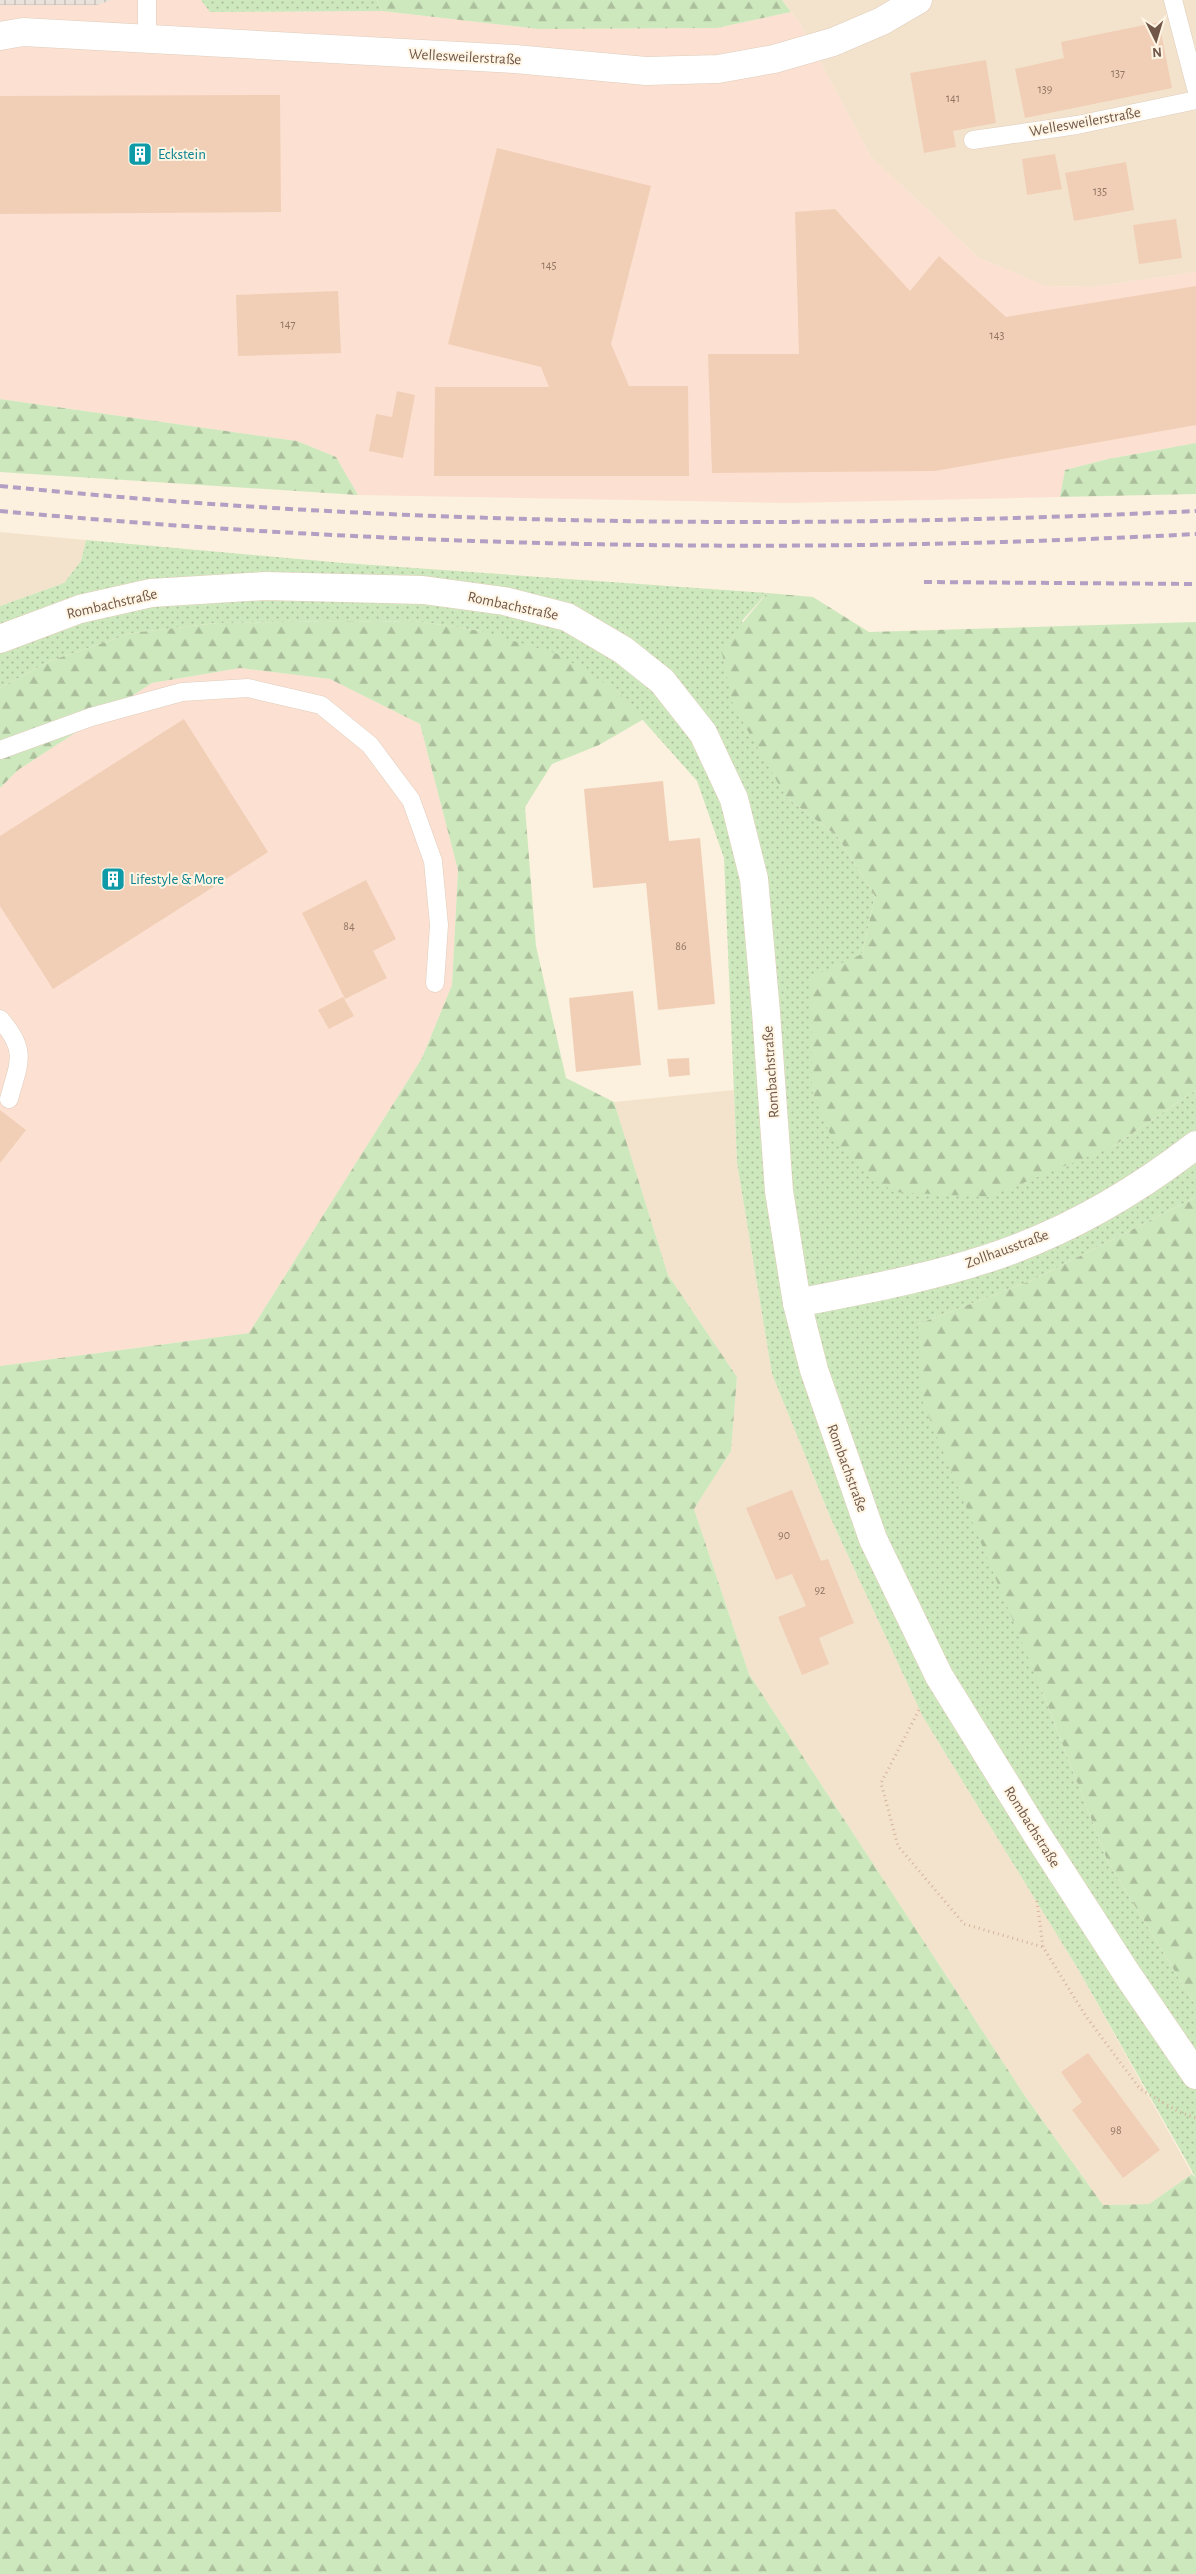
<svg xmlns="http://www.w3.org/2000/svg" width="1196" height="2574" font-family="'Alegreya Sans',sans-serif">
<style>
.residential{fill:#f3e3cd}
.commercial{fill:#fce0d2}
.industrial{fill:url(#industrial-grid)}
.grass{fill:url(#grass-dots)}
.forest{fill:url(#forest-firs)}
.building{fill:#f1cfb6}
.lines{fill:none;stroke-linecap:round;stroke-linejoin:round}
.service-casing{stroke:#dfcdbb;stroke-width:19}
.minor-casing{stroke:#dfcdbb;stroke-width:29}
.tertiary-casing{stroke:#dfcdbb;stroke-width:29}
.secondary-casing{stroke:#e4ceb9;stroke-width:29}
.path{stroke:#d5b39a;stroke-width:3;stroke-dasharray:1 4;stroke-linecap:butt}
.service{stroke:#fff;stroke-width:18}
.minor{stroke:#fff;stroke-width:28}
.tertiary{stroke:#fff;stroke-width:28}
.secondary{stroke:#fff;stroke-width:28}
.rail{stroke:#b39fc3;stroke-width:4;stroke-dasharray:8 5;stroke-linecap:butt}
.labels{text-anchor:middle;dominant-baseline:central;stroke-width:4;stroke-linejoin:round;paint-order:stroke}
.number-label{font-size:12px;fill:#917563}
.street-label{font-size:15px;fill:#715747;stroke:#fff5e4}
.culture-label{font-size:15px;fill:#0d838f;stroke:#fff5e4;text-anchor:start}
</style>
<defs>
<pattern id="industrial-grid" width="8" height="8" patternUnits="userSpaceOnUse" patternTransform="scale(1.25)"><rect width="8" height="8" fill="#e9e2da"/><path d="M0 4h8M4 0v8" fill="none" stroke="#c1bab3"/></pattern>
<pattern id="grass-dots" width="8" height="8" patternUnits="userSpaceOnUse" patternTransform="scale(1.25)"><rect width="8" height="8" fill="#cee8be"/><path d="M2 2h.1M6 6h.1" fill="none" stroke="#acbf9c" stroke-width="1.8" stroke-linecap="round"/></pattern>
<pattern id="forest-firs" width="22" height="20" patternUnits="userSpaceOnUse" patternTransform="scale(1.25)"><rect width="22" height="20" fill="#cee8be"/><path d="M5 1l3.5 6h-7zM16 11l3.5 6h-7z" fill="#acbf9c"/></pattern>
</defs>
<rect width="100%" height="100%" fill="#fcf1de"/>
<path class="residential" d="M782,0H1196V272L1092,287L1045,286L979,258L871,157L799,22Z
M0,532L86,540L81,561L64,583L0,606Z
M734,1090L737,1163L772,1374L831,1519L923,1717L1078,1969L1192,2174L1149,2204L1103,2205L1025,2096L749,1674L694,1509L731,1451L737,1377L668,1275L614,1102Z"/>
<path class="commercial" d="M112,0H201L211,12L382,11L538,29L717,28L791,12L799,22L871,157L979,258L1046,286L1092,287L1196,272V443L1108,459L1065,470L1060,497L786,503L358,495L336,457L297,441L0,399V5H97Z
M240,668L330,679L420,724L458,870L452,985L422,1058L249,1333L0,1366V788L18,770L152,683Z"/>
<path class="industrial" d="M0,0H112L97,5H0Z"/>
<path class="grass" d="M201,0H377L382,11L210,12Z
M86,540L344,563L767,593L742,621L786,797L837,836L875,896L862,954L1112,1147L1196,1090V1197L1033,1280L918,1324L1042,1691L1107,1860L1196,2006V2178L1078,1969L923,1717L831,1519L772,1374L737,1163L724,858L697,781L617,691L480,631L423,622L344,621L217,623L132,633L50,661L0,688V606L64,583L81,561Z"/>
<path class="forest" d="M377,0H782L791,12L717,28L538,29L382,11Z
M0,399L297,441L336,457L358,495L0,472Z
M1196,443V494L1060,497L1065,470L1108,459Z
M767,593L813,597L869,632L1196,622V1090L1112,1147L988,1197L893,1192L833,1141L812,1091L811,977L862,954L875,896L837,836L786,797L733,705L721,649Z
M344,621L423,622L480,631L558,654L617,691L644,719L599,745L552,764L525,807L536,946L566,1078L614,1102L668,1275L737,1377L731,1451L694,1509L749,1674L1025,2096L1103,2205L1149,2204L1192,2174L1196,2178V2574H0V1366L249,1333L422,1058L452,985L458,870L420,724L330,679L240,668L152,683L18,770L0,788V688L50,661L132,633L217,623Z
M1196,1197V2006L1107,1860L1042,1691L922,1400L918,1324L1033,1280Z"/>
<path class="building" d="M1159,22L1172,88L1025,118L1015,69L1064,58L1061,42Z
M986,60L996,123L953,131L956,147L924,153L910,73Z
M280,95L281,212L0,214V96Z
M497,148L651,186L611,344L629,386H688L689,476H434L435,387H549L541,367L448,344Z
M1055,154L1062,189L1027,195L1022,159Z
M1126,162L1134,210L1074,221L1065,173Z
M835,209L910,291L939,256L1006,317L1196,286V425L935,471L712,473L708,354H799L795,212Z
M1176,219L1182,258L1139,264L1133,225Z
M338,291L341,353L238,356L236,295Z
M397,391L415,395L403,458L369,451L376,414L392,417Z
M184,719L268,852L53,989L0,906V836Z
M663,781L669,841L700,838L715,1004L658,1010L646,883L593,888L584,789Z
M366,880L396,939L373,951L387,978L345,999L302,913Z
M633,991L641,1065L576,1072L569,998Z
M343,997L354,1016L329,1029L318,1010Z
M689,1058L690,1075L669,1077L667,1059Z
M0,1110L26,1130L0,1163Z
M792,1490L821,1561L828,1559L854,1623L819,1638L829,1664L802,1675L778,1617L806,1606L792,1574L776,1580L746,1508Z
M1088,2053L1160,2150L1123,2178L1072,2110L1082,2102L1061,2072Z"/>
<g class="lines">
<g class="service-casing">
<path id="service" d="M147,0V40
M1173,0L1196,88
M973,140L1077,125L1196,100
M0,750L91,717L182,692L248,688L321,705L370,745L411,800L433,861L439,925L435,983
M0,1019C28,1051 19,1062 9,1099"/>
</g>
<g class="minor-casing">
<path id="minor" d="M797,1303C861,1290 925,1279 986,1259C1061,1235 1134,1193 1196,1145"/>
</g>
<g class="tertiary-casing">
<path id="tertiary" d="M0,36L23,32L515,59L646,71L718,69L774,59L833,42L882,21L918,0"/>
</g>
<g class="secondary-casing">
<path id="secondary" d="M0,639L80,609L151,593L265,586L423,590L504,601L567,617L623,650L662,681L703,733L734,799L754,879L766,1012L779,1191L797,1303L814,1370L873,1539L939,1676L1036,1833L1129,1977L1196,2075"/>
</g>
<path class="path" d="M919,1710L881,1783L898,1846L964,1924L1043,1947
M1037,1901L1043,1947L1085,2015L1140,2089L1179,2112L1196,2118"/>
<use href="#service" class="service"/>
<use href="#minor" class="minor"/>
<use href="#tertiary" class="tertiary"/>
<use href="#secondary" class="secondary"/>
<path class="rail" d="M0,486C398,526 797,530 1196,511
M0,511C397,548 798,555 1196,534
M924,582L1196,584"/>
</g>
<defs>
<g id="building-square" transform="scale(1.25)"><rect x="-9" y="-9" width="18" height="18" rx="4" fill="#0f9aa8" stroke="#fff5e4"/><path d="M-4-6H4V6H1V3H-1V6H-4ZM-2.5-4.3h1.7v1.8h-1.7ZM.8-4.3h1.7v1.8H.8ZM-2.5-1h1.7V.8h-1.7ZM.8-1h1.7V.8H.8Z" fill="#fff"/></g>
</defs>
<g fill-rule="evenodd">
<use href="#building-square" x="140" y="154"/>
<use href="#building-square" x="113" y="879"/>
</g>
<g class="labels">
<g class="number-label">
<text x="1118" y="73">137</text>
<text x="1045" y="89">139</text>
<text x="953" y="98">141</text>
<text x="1100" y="191">135</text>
<text x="549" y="265">145</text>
<text x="288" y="324">147</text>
<text x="997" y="335">143</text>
<text x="349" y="926">84</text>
<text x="681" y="946">86</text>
<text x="784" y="1535">90</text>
<text x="820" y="1590">92</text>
<text x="1116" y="2130">98</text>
</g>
<g class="street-label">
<text transform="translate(465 57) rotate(3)">Wellesweilerstraße</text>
<text transform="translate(1085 122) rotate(-10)">Wellesweilerstraße</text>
<text transform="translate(112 604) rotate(-13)">Rombachstraße</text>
<text transform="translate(513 606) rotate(12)">Rombachstraße</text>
<text transform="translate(771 1072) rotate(-94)">Rombachstraße</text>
<text transform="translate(1007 1249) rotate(-20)">Zollhausstraße</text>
<text transform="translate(847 1468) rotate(70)">Rombachstraße</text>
<text transform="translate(1032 1827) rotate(58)">Rombachstraße</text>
</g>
<g class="culture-label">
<text x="158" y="154">Eckstein</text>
<text x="130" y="879">Lifestyle &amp; More</text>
</g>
</g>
<g transform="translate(1156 40) rotate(175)" stroke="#fff5e4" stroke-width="4" paint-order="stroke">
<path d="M0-4L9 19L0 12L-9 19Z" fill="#715747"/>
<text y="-8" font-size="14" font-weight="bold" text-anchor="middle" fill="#715747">N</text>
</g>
</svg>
